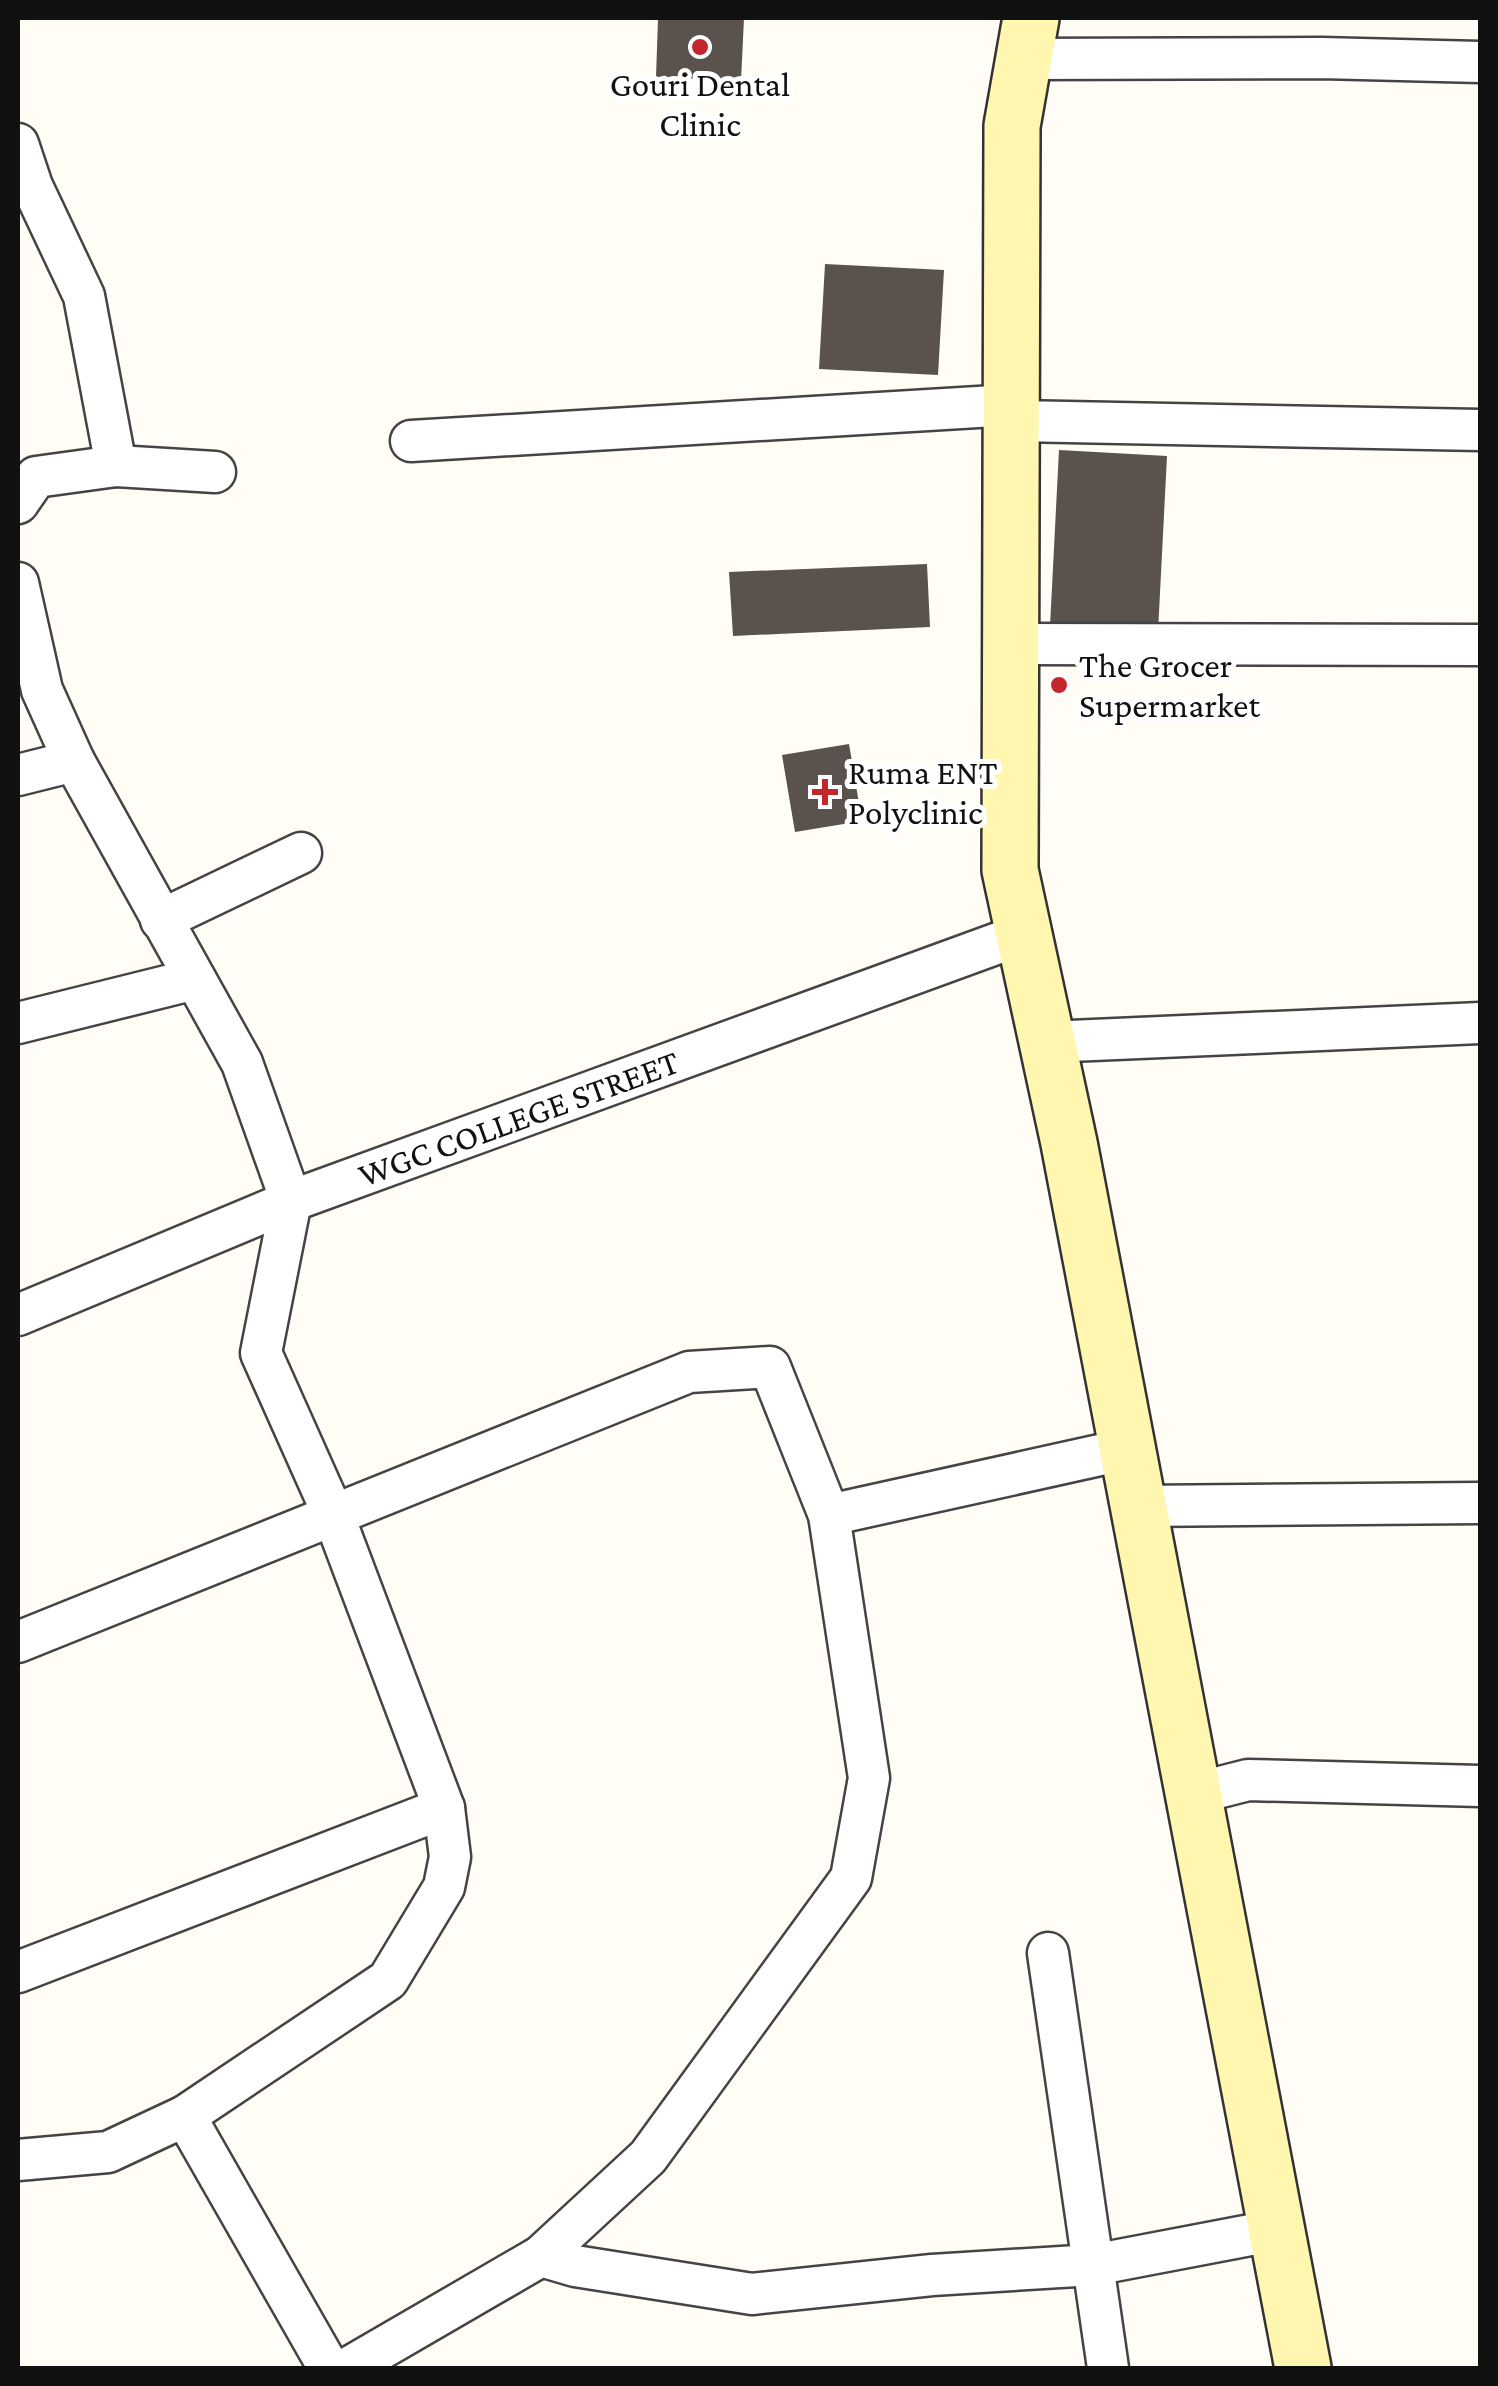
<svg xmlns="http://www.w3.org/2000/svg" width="1498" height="2386" font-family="'Crimson Pro',serif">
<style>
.building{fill:#5a524d}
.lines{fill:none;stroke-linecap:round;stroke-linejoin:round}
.street-casing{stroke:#444;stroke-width:45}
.secondary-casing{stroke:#333;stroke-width:60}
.street{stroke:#fff;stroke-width:40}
.secondary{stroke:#fff6b0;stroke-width:55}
.poi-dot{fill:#c4262e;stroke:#fff;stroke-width:4}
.labels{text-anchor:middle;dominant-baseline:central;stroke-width:10;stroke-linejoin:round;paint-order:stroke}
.poi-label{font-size:35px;fill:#111;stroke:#fff;text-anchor:start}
.street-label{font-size:35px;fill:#111;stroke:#fff}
</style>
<rect width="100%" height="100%" fill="#fffdf5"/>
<path class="building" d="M658,18H744L741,81L656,77Z
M825,264L944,270L938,375L819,369Z
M1059,450L1167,456L1158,632L1050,626Z
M927,564L930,627L733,636L729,572Z
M849,744L862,821L795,832L782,755Z"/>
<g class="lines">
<g class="street-casing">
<g id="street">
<path d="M1023,59L1321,58L1480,62"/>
<path d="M18,144L32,186L84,296L116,466"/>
<path d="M1011,421L1480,430"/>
<path d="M411,441L1011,405"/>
<path d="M18,503L36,477L116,466L215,472"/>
<path d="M18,583L42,690L74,761L242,1063L291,1201L261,1353L333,1514L444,1808L450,1857L444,1887L388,1980L185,2116L329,2368"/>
<path d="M1010,644L1480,645"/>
<path d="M18,775L74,761"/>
<path d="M161,920L301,853"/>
<path d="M18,1023L195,979"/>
<path d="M1047,1042L1480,1023"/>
<path id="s1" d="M18,1315L291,1201L1023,934"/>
<path d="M1138,1506L1480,1503"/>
<path d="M829,1515L1127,1449"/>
<path d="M18,1642L689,1372L770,1367L829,1515L869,1778L851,1878L648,2157L541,2256"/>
<path d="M1193,1794L1248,1780L1480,1786"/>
<path d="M1048,1953L1108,2368"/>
<path d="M18,1972L444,1808"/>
<path d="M18,2160L108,2152L185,2116"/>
<path d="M348,2368L541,2256L575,2266L752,2294L932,2275L1093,2265L1276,2230"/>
</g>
</g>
<g class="secondary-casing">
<path id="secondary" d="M1031,18L1012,126L1010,870L1069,1143L1303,2368"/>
</g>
<use href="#street" class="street"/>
<use href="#secondary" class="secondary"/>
</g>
<g class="poi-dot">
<circle cx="700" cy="47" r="10"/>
<circle cx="1059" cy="685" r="10"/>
<path d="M820 777h10v10h10v10h-10v10h-10v-10h-10v-10h10z"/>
</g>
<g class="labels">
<g class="poi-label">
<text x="700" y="84" text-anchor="middle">Gouri Dental<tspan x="700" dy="40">Clinic</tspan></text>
<text x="1079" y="665">The Grocer<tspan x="1079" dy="40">Supermarket</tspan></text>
<text x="848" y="772">Ruma ENT<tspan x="848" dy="40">Polyclinic</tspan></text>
</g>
<g class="street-label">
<text stroke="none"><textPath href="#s1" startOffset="538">WGC COLLEGE STREET</textPath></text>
</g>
</g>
<rect width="1498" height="2386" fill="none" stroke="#111111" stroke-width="40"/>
</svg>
